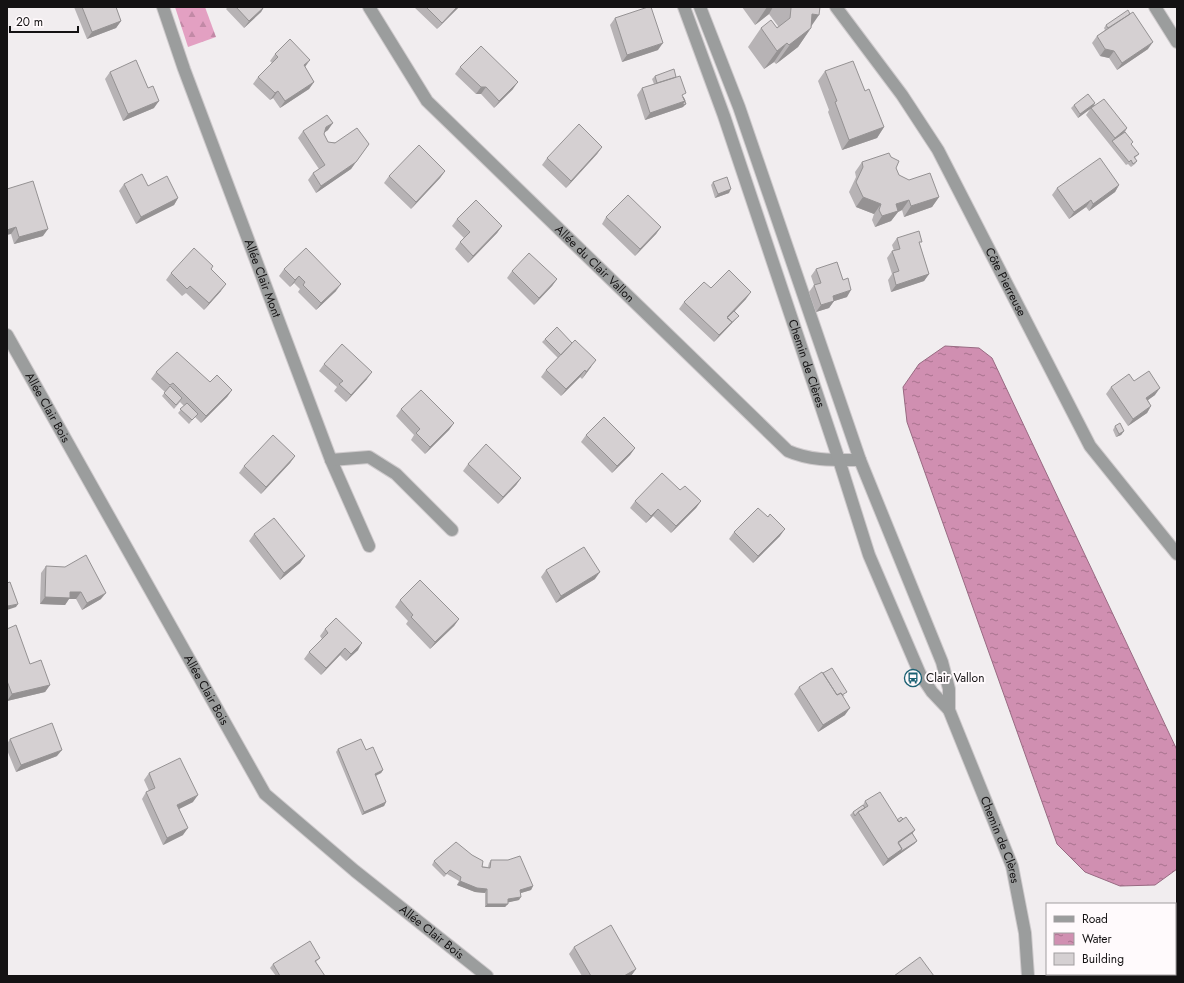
<svg xmlns="http://www.w3.org/2000/svg" width="1184" height="983" font-family="Jost,sans-serif">
<style>
.forest{fill:url(#forest-firs)}
.water{fill:url(#water-ripples);stroke:#986a82}
.lines{fill:none;stroke-linecap:round;stroke-linejoin:round}
.minor-casing{stroke:#cecacc;stroke-width:14}
.minor{stroke:#9b9d9d;stroke-width:12}
.wall{fill:#b7b3b5}
.shaded-wall{fill:#959293}
.building{fill:#d5d0d2;stroke:#959293}
.labels{text-anchor:middle;dominant-baseline:central;stroke-width:4;stroke-linejoin:round;paint-order:stroke}
.street-label{font-size:12px;fill:#141213;stroke:#fffafc}
.poi-label{font-size:12px;fill:#141213;stroke:#fffafc;text-anchor:start}
</style>
<defs>
<pattern id="forest-firs" width="22" height="20" patternUnits="userSpaceOnUse"><rect width="22" height="20" fill="#e3a0c2"/><path d="M5 1l3.5 6h-7zM16 11l3.5 6h-7z" fill="#c289a6"/></pattern>
<pattern id="water-ripples" width="26" height="14" patternUnits="userSpaceOnUse"><rect width="26" height="14" fill="#d08fb1"/><path d="M2 4q2-2 4 0t4 0M15 11q2-2 4 0t4 0" fill="none" stroke="#a8738f"/></pattern>
</defs>
<rect width="100%" height="100%" fill="#f1edef"/>
<path class="forest" d="M175,7H205L216,37L188,47Z"/>
<path class="water" d="M945,346L979,348L992,358L1177,750V869L1155,885L1120,886L1085,872L1057,844L907,422L903,387L919,364Z"/>
<g class="lines">
<g class="minor-casing">
<g id="minor">
<path id="s1" d="M163,7L184,69L331,460L369,546"/>
<path id="s2" d="M369,7L427,101L788,451C811,461 835,460 860,460"/>
<path id="s3" d="M684,7L724,116L839,460L869,555L920,674L932,692L949,710"/>
<path id="s4" d="M700,7L739,107L860,460L942,662L949,689V710L1012,866L1025,933L1028,976"/>
<path id="s5" d="M836,7L902,95L938,150L1090,446L1177,554"/>
<path d="M1155,7L1177,42"/>
<path id="s6" d="M7,335L265,794L355,871L487,976"/>
<path d="M331,460L369,457L396,474L452,530"/>
</g>
</g>
<use href="#minor" class="minor"/>
</g>
<path class="wall" d="M74,7H116L121,21L116,28L87,39Z
M228,7H264L261,12L244,28L226,9Z
M414,7H459L437,29Z
M742,7H820L811,26V28L798,47L776,64L774,62L764,69L748,47L761,28H777L778,26L769,14L755,25Z
M615,18L658,50L622,62L610,25Z
M1106,25L1148,49L1117,70L1109,58L1100,56L1092,43L1097,36L1105,30L1104,28Z
M275,54L305,67L314,82L309,89L280,108L273,98L270,100L253,84L258,77L272,63L270,61Z
M460,67L513,89L494,108L481,94H476L455,74Z
M825,71L865,91L884,127L877,138L842,150L828,112L829,110L818,81Z
M110,72L148,88L154,108L123,121L105,79Z
M655,76L683,97V107L645,120L637,95L642,88L654,84L652,79Z
M1095,103L1093,107L1078,118L1071,108L1074,105Z
M1091,108L1127,128L1125,132L1131,145L1139,154L1135,158L1137,161L1135,164L1131,167L1128,164L1126,165L1086,115Z
M328,130L324,133V134L328,142L369,144L351,169L316,193L308,180L313,173L319,169L298,138L303,131Z
M602,147L597,154L566,188L542,165L547,158Z
M862,162L896,168L899,175L939,197L932,207L904,217L902,210L898,212L891,221L875,227L872,220L874,214L856,207L849,192L856,177L855,172Z
M445,171L440,178L411,209L384,183L389,176Z
M713,182L729,193L715,198L711,185Z
M124,184L148,186L178,198L174,205L136,224L119,191Z
M1119,185L1115,192L1089,211L1086,207L1069,219L1052,195L1057,188Z
M7,189L43,236L14,244L11,234Z
M606,217L661,227L656,234L635,256L602,224Z
M457,219L502,226L497,233L468,263L455,249L460,242L464,238L452,226Z
M897,238L920,245L929,274L924,281L891,292L888,280L892,274L887,258L892,251H894L892,245Z
M211,269L221,291L204,310L186,293L182,296L166,280L171,273Z
M284,269L336,291L316,310L298,292L300,289L294,283L290,287L279,276Z
M816,269L847,297L834,301L829,308L816,312L809,292L814,285L811,276Z
M512,271L557,279L552,286L534,305L507,278Z
M711,288L746,299L735,311L736,319L714,342L679,309L684,302Z
M545,339L591,367L582,379L580,377L561,396L541,377L546,370L558,358L542,342Z
M324,364L367,379L346,402L334,391L337,387L319,371Z
M156,372L210,382L232,390L227,397L201,423L195,417L189,424L178,413L184,406L180,402L174,409L162,396L165,392L151,379Z
M1134,381L1155,395L1148,400L1151,406L1147,413L1128,426L1106,394L1111,387Z
M401,409L454,423L449,430L425,454L411,440L414,435L396,416Z
M1115,426L1124,431L1121,435L1116,437L1113,430Z
M586,435L635,448L630,455L612,473L581,442Z
M295,456L290,463L261,494L239,473L244,466Z
M468,464L521,478L516,485L498,504L463,471Z
M680,490L701,501L696,508L671,533L653,516L646,523L630,508L635,501Z
M734,532L780,536L753,563L729,539Z
M254,534L305,556L300,563L280,580L249,541Z
M46,566L101,599L82,610L76,599H69L65,605L40,604L41,573Z
M546,570L595,579L556,603L541,577Z
M400,600L459,619L454,626L430,649L406,624L408,621L395,607Z
M7,629L30,664L50,685L45,692L7,701Z
M325,629L358,650L346,661L340,655L321,675L304,659L309,652L322,639L320,636Z
M799,687L845,695L843,696L845,715L818,732L794,694Z
M10,739L57,756L16,772L7,750V744Z
M338,749L366,750L383,770L381,773L376,776L386,802L384,806L362,815L336,752Z
M149,773L193,802L179,809L183,835L163,845L142,799L146,792L149,791L144,780Z
M865,801L897,820L903,819L915,830L912,833L917,841L914,844L883,866L850,815L853,812L863,805Z
M491,860L533,886L531,890L520,893L519,900L508,902L505,907H485V893L475,892L457,885L459,881L447,874L444,877L432,865L434,861L488,867L489,863Z
M574,947L636,969L631,976H582L569,954Z
M320,958L316,962L325,976H276L270,968L273,964Z
M1075,974H1105L1106,976H1076Z"/>
<path class="shaded-wall" d="M264,7L261,12L244,28L249,21Z
M457,7H459L437,29L442,23Z
M767,7H773L769,14L755,25Z
M812,14L819,15L808,31L811,28L798,47L776,64Z
M121,21L116,28L87,39L92,32Z
M1153,42L1148,49L1117,70L1122,63Z
M663,43L658,50L622,62L627,55Z
M787,43L774,62L764,69L777,51Z
M1105,49L1114,51L1109,58L1100,56Z
M310,60L305,67L299,72L304,65Z
M314,82L309,89L280,108L285,101Z
M518,82L513,89L494,108L499,101Z
M481,87H486L481,94H476Z
M278,91L273,98L270,100L275,93Z
M159,101L154,108L123,121L128,114Z
M685,101L686,104L683,107L645,120L650,113Z
M1095,103L1093,107L1078,118L1080,114Z
M333,123L328,130L322,134L326,127Z
M884,127L877,138L842,150L849,140Z
M1127,128L1122,135L1112,141L1115,138Z
M602,147L597,154L566,188L571,181Z
M356,162L351,169L316,193L321,186Z
M445,171L440,178L411,209L416,202Z
M1119,185L1115,192L1089,211L1093,204Z
M731,189L729,193L715,198L718,194Z
M863,197L881,204L874,214L856,207Z
M939,197L932,207L904,217L911,206Z
M178,198L174,205L136,224L141,217Z
M909,200L902,210L898,212L891,221L875,227L882,216L896,204Z
M1091,200L1086,207L1069,219L1074,212Z
M502,226L497,233L468,263L473,256Z
M16,227L11,234L7,235V230Z
M661,227L656,234L635,256L640,249Z
M48,229L43,236L14,244L19,237Z
M929,274L924,281L891,292L896,285Z
M299,276L294,283L290,287L295,280Z
M557,279L552,286L534,305L539,298Z
M226,284L221,291L204,310L209,303Z
M341,284L336,291L316,310L321,303Z
M851,290L847,297L828,303L833,296Z
M751,292L746,299L725,321L727,317Z
M834,301L829,308L816,312L821,305Z
M739,316L736,319L714,342L719,335Z
M596,360L591,367L582,379L586,372Z
M585,370L580,377L561,396L566,389Z
M372,372L367,379L346,402L351,395Z
M1160,388L1155,395L1141,405L1146,398Z
M232,390L227,397L201,423L206,416Z
M1151,406L1147,413L1128,426L1133,419Z
M454,423L449,430L425,454L430,447Z
M1124,431L1121,435L1116,437L1119,434Z
M635,448L630,455L612,473L617,466Z
M295,456L290,463L261,494L266,487Z
M521,478L516,485L498,504L503,497Z
M701,501L696,508L671,533L676,526Z
M658,509L653,516L646,523L651,516Z
M785,529L780,536L753,563L758,556Z
M305,556L300,563L280,580L284,573Z
M600,572L595,579L556,603L561,596Z
M70,592H81L76,599H69L65,605L40,604L45,597Z
M106,593L101,599L82,610L87,603Z
M18,604L16,607L7,610V608L8,606Z
M459,619L454,626L430,649L435,642Z
M362,643L358,650L346,661L351,654Z
M345,648L340,655L321,675L326,668Z
M50,685L45,692L7,701L12,694Z
M850,708L845,715L818,732L823,725Z
M62,750L57,756L16,772L21,765Z
M383,770L381,773L372,777L375,774Z
M198,795L193,802L173,812L177,805Z
M386,802L384,806L362,815L364,812Z
M188,828L183,835L163,845L167,838Z
M915,830L910,837L896,846L898,842Z
M917,841L914,844L897,856L900,852Z
M902,849L897,856L883,866L888,859Z
M460,881L487,889L485,893L475,892L457,885Z
M533,886L531,890L518,894L520,890Z
M521,897L519,900L506,903L508,899Z
M487,904H508L505,907H485Z
M636,969L631,976H624Z"/>
<path class="building" d="M82,7H116L121,21L92,32Z
M236,7H264L249,21Z
M426,7H457L442,23Z
M648,7H651L663,43L627,55L615,18Z
M791,7H820L819,15L812,14L811,28L789,45L787,43L777,51L761,28L771,20L777,28L790,18L791,8Z
M1128,10L1130,14L1108,28L1106,25Z
M1133,12L1153,42L1122,63L1114,51L1105,49L1097,36Z
M290,39L310,60L304,65L314,82L285,101L278,91L275,93L258,77L278,57L275,54Z
M481,46L518,82L499,101L486,87H481L460,67Z
M136,60L148,88L153,86L159,101L128,114L110,72Z
M853,61L865,91L869,89L884,127L849,140L835,102L837,101L825,71Z
M674,69L676,77L657,83L655,76Z
M680,76L686,93L682,95L685,101L650,113L642,88Z
M1088,94L1095,103L1080,114L1074,105Z
M683,97L686,104L682,105L685,101Z
M1104,99L1127,128L1115,138L1091,108Z
M327,115L333,123L326,127L324,134L328,142L335,143L357,128L369,144L356,162L321,186L313,173L325,165L303,131Z
M579,124L602,147L571,181L547,158Z
M1125,132L1133,142L1131,144L1139,154L1134,157L1137,161L1133,164L1131,160L1129,162L1112,141Z
M419,145L445,171L416,202L389,176Z
M889,153L891,157L899,161L896,168L899,175L909,180L930,173L939,197L911,206L909,200L896,204L898,211L882,216L879,210L881,204L863,197L856,182L863,167L862,162Z
M1100,158L1119,185L1093,204L1091,200L1074,212L1057,188Z
M142,174L148,186L167,176L178,198L141,217L124,184Z
M727,177L731,189L718,194L713,182Z
M33,181L48,229L19,237L16,227L7,230V189Z
M628,195L661,227L640,249L606,217Z
M476,200L502,226L473,256L460,242L470,232L457,219Z
M919,231L922,242H919L929,274L896,285L893,273L899,271L892,251L900,249L897,238Z
M194,248L213,266L211,269L226,284L209,303L190,286L187,289L171,273Z
M306,248L341,284L321,303L303,285L305,282L299,276L295,280L284,269Z
M529,253L557,279L539,298L512,271Z
M837,262L843,280L848,278L851,290L833,296L834,301L821,305L814,285L821,283L816,269Z
M729,270L751,292L727,317L732,322L719,335L684,302L704,282L711,288Z
M734,311L739,316L729,325L732,322L727,318Z
M557,327L572,343L561,355L545,339Z
M575,340L596,360L586,372L585,370L566,389L546,370Z
M342,344L372,372L351,395L339,384L343,381L324,364Z
M177,352L210,382L217,375L232,390L206,416L173,383L170,385L156,372Z
M1149,371L1160,388L1146,398L1151,406L1133,419L1111,387L1129,374L1134,381Z
M170,386L182,398L176,405L164,393Z
M421,390L454,423L430,447L416,433L420,429L401,409Z
M187,403L198,414L192,420L180,409Z
M604,417L635,448L617,466L586,435Z
M1120,423L1124,431L1119,434L1115,426Z
M273,435L295,456L266,487L244,466Z
M486,444L521,478L503,497L468,464Z
M662,473L680,490L685,486L701,501L676,526L658,509L651,516L635,501Z
M758,508L768,517L770,514L785,529L758,556L734,532Z
M274,518L305,556L284,573L254,534Z
M584,547L600,572L561,596L546,570Z
M86,555L106,593L87,603L81,592H70V598L45,597L46,566L65,567Z
M420,580L459,619L435,642L411,617L413,615L400,600Z
M10,582L18,604L8,606L7,603V583Z
M336,618L362,643L351,654L345,648L326,668L309,652L328,633L325,629Z
M16,625L30,664L41,660L50,685L12,694L7,681V629Z
M832,668L847,692L842,695L841,693L837,695L823,673Z
M822,672L837,695L841,693L850,708L823,725L799,687Z
M52,723L62,750L21,765L10,739Z
M361,739L366,750L373,747L383,770L375,774L386,802L364,812L338,749Z
M180,758L198,795L177,805L188,828L167,838L146,792L155,788L149,773Z
M880,792L899,822L906,817L915,830L898,842L902,849L888,859L858,812L868,806L865,801Z
M863,805L865,808L858,812L855,816L853,812Z
M901,817L903,819L899,822L897,820Z
M912,833L917,841L900,852L902,849L898,843Z
M456,842L472,855L483,861L482,867L490,868L491,860H508L520,856L533,886L520,890L521,897L508,899V904H487V889L477,888L460,881L461,877L450,870L446,874L434,861Z
M611,925L636,969L624,976H591L574,947Z
M310,941L320,958L315,961L325,976H280L273,964Z
M920,957L934,976H894Z
M1082,974H1105L1106,976H1080Z"/>
<defs>
<g id="bus-ring" transform="scale(0.9)"><circle r="9.5" fill="#fffafc" stroke="#1c6173" stroke-width="1.5"/><path d="M-5-6H5V4H4V6H2V4H-2V6H-4V4H-5ZM-3.5-4V0h7V-4ZM-3.5 1.2v1.5H-2V1.2ZM2 1.2v1.5H3.5V1.2Z" fill="#1c6173"/></g>
</defs>
<g fill-rule="evenodd">
<use href="#bus-ring" x="913" y="678"/>
</g>
<g class="labels">
<g class="street-label">
<text stroke="none"><textPath href="#s2" startOffset="344">Allée du Clair Vallon</textPath></text>
<text stroke="none"><textPath href="#s1" startOffset="289">Allée Clair Mont</textPath></text>
<text stroke="none"><textPath href="#s5" startOffset="324">Côte Pierreuse</textPath></text>
<text stroke="none"><textPath href="#s3" startOffset="377">Chemin de Clères</textPath></text>
<text stroke="none"><textPath href="#s6" startOffset="83">Allée Clair Bois</textPath></text>
<text stroke="none"><textPath href="#s6" startOffset="407">Allée Clair Bois</textPath></text>
<text stroke="none"><textPath href="#s4" startOffset="887">Chemin de Clères</textPath></text>
<text stroke="none"><textPath href="#s6" startOffset="743">Allée Clair Bois</textPath></text>
</g>
<g class="poi-label">
<text x="926" y="678">Clair Vallon</text>
</g>
</g>
<rect width="1184" height="983" fill="none" stroke="#141213" stroke-width="16"/>
<rect x="1046" y="903" width="130" height="72" fill="#fffafc" stroke="#a19d9f"/>
<rect x="1054" y="916" width="20" height="6" fill="#9b9d9d" stroke="#a19d9f"/>
<text x="1082" y="923" font-size="12" fill="#141213">Road</text>
<rect x="1054" y="933" width="20" height="12" fill="url(#water-ripples)" stroke="#a19d9f"/>
<text x="1082" y="943" font-size="12" fill="#141213">Water</text>
<rect x="1054" y="953" width="20" height="12" fill="#d5d0d2" stroke="#a19d9f"/>
<text x="1082" y="963" font-size="12" fill="#141213">Building</text>
<path d="M10 26v6h68v-6" fill="none" stroke="#141213" stroke-width="2"/>
<text x="16" y="26" font-size="12" fill="#141213" stroke="#fffafc" stroke-width="3" paint-order="stroke">20 m</text>
</svg>
